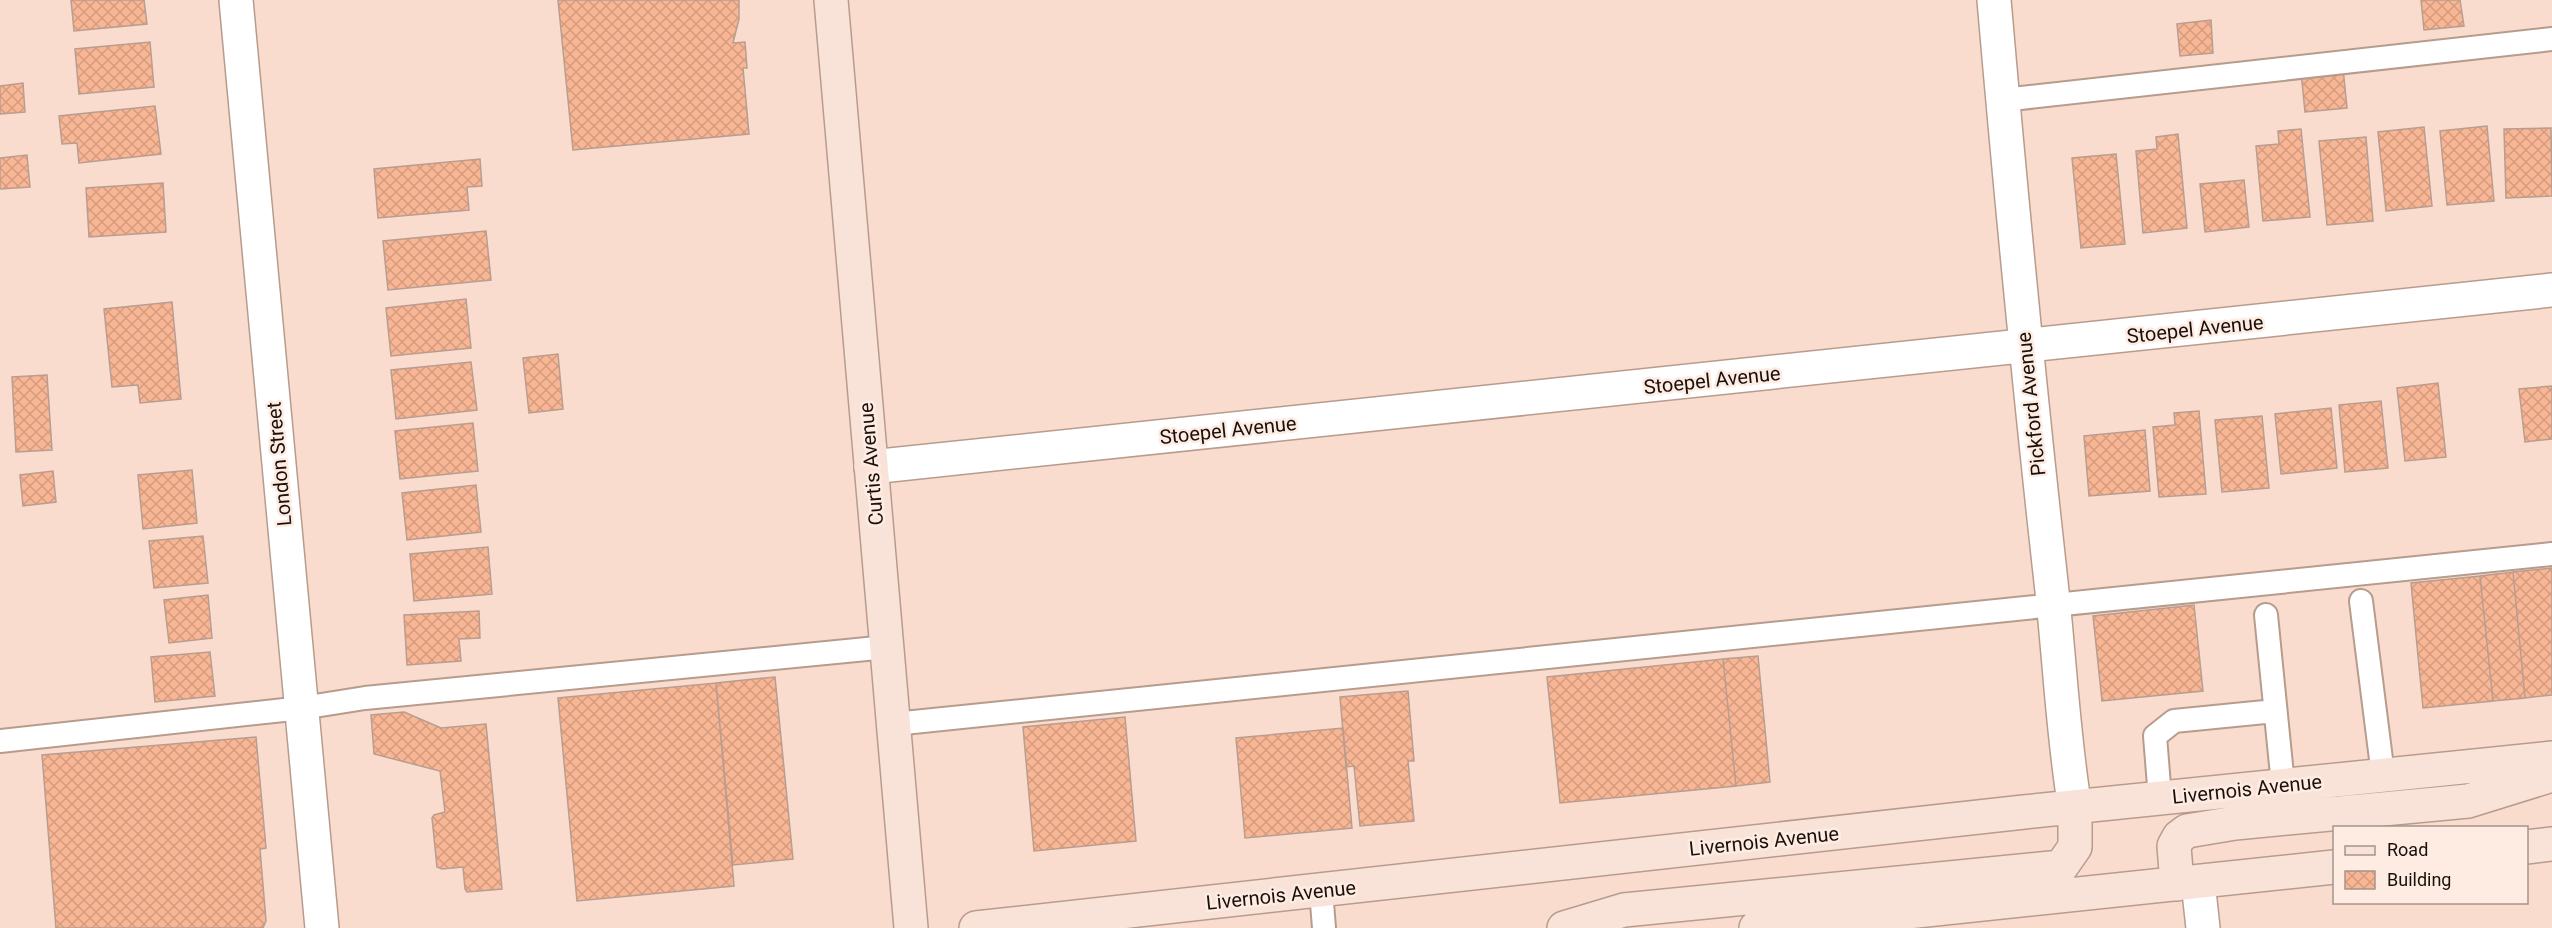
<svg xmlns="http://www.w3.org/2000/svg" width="2552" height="928" font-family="Roboto,sans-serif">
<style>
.building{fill:url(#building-cross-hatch);stroke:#b99d90;stroke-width:1.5}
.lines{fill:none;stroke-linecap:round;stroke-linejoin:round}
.lane-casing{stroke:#b79c8e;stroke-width:26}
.street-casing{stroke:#b79c8e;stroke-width:36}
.secondary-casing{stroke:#b79c8e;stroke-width:36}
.lane{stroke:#fff;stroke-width:22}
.street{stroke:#fff;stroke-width:33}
.secondary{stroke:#f9e3d8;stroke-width:33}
.labels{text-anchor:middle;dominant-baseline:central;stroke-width:5;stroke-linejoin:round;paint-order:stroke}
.street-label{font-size:20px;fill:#1a100b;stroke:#feece3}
</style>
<defs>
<pattern id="building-cross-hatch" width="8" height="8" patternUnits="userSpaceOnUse" patternTransform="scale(1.5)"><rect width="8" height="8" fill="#f8b695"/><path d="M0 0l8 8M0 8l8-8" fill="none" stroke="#d49b7f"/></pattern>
</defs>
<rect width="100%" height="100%" fill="#f9dccd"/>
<path class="building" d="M71,0H144L147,24L74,31Z
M558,0H739V19L733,43L745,42L747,68H743L749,134L573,150Z
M2421,0H2460L2464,26L2424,30Z
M2211,20L2213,53L2180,56L2177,24Z
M150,42L154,87L79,94L75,49Z
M2343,68L2347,108L2305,112L2301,72Z
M23,83L25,112L0,114V86Z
M155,106L161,154L79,163L77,143L62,144L59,116Z
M2487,126L2494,201L2447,205L2440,131Z
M2424,127L2432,206L2386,211L2378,132Z
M2551,128L2552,196L2506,198L2504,129Z
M2301,129L2310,217L2263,221L2256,146L2279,144L2278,131Z
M2178,134L2187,228L2143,233L2136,151L2157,149L2156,137Z
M2366,137L2373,221L2327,225L2319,141Z
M2116,154L2125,244L2081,248L2072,158Z
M27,155L30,187L0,189V158Z
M480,159L482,186L467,187L469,210L378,218L374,169Z
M2244,180L2249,227L2205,232L2200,184Z
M163,183L166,232L89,237L86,188Z
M486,231L491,280L388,290L383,241Z
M466,299L471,348L391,356L386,308Z
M172,302L181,399L140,403L138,385L112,387L104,309Z
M558,354L563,409L529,413L523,358Z
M471,362L477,410L396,419L391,370Z
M47,375L52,450L16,452L12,377Z
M2438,383L2446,457L2405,461L2397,388Z
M2552,386V439L2525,442L2519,389Z
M2381,401L2388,468L2345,472L2339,405Z
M2331,408L2337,468L2281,474L2275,414Z
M2199,411L2206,494L2159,497L2153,427L2175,425L2174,413Z
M2262,416L2269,488L2222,492L2215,420Z
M473,423L478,471L400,479L395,431Z
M2145,430L2150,491L2089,496L2084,436Z
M192,470L197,523L143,529L138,475Z
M53,471L56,502L23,506L20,475Z
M476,485L481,532L407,540L402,493Z
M203,536L208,583L154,588L149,541Z
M488,547L492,594L414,601L410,554Z
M2552,568V695L2525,698L2513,572Z
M2513,572L2525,698L2493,701L2480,576Z
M2480,576L2493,701L2423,708L2411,583Z
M208,595L212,638L169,643L164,600Z
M2194,605L2203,691L2102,701L2093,616Z
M479,611L480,638L459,639L461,661L407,665L404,615Z
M210,652L215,696L155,702L151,657Z
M1758,656L1770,782L1736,786L1723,659Z
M1723,659L1736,786L1560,803L1547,677Z
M775,677L793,859L733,865L716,683Z
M716,683L734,886L577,901L558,698Z
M1408,691L1414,761H1408L1414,821L1360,826L1354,766L1346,767L1340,697Z
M404,712L441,728L486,724L502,889L467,892L465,889L463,867L442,869L437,867L432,818L434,815L445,812L440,771L374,754L371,715Z
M1125,717L1136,841L1034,851L1023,727Z
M1343,728L1352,828L1245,838L1236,738Z
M256,737L266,848L260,849L266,921L263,928H56L42,755Z"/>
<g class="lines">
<g class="lane-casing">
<path id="lane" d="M2003,100L2552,39
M2361,601L2383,775
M2266,615L2283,785
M894,724L2552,554
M0,741L302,708L365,698L887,647
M2160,798L2155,736L2174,721L2275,711
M1321,890L1324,928"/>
</g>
<g class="street-casing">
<path id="street" d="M236,0L322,928
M1994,0C2011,197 2030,394 2052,591C2060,664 2063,736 2075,808
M871,467L2552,290
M2198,882L2203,928"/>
</g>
<g class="secondary-casing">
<path id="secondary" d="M831,0L911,928
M2526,847L2552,844
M2177,884L2174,846L2179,837L2187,831L2235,823L2468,801L2552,775
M976,928L2024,812L2552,758
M1564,928L1624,910L2061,867L2075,847V808
M1756,928L2334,867"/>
</g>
<use href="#lane" class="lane"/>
<use href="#street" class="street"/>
<use href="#secondary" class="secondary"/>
</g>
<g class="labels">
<g class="street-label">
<text transform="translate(2195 329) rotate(-6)">Stoepel Avenue</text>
<text transform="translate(1712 380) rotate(-6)">Stoepel Avenue</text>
<text transform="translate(2031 404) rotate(-96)">Pickford Avenue</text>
<text transform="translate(1228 430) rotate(-6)">Stoepel Avenue</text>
<text transform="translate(279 464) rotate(-95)">London Street</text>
<text transform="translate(871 464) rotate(-95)">Curtis Avenue</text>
<text transform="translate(2247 789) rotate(-6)">Livernois Avenue</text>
<text transform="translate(1764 841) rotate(-6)">Livernois Avenue</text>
<text transform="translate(1281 895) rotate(-6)">Livernois Avenue</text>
</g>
</g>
<rect x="2333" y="826" width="195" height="78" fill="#feece3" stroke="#a3948d" stroke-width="1.5"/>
<rect x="2345" y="846" width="30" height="9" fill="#f9e3d8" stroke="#a3948d" stroke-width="1.5"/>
<text x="2387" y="856" font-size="18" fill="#1a100b">Road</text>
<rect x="2345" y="871" width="30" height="18" fill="url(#building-cross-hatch)" stroke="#a3948d" stroke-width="1.5"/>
<text x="2387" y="886" font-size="18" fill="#1a100b">Building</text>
</svg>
